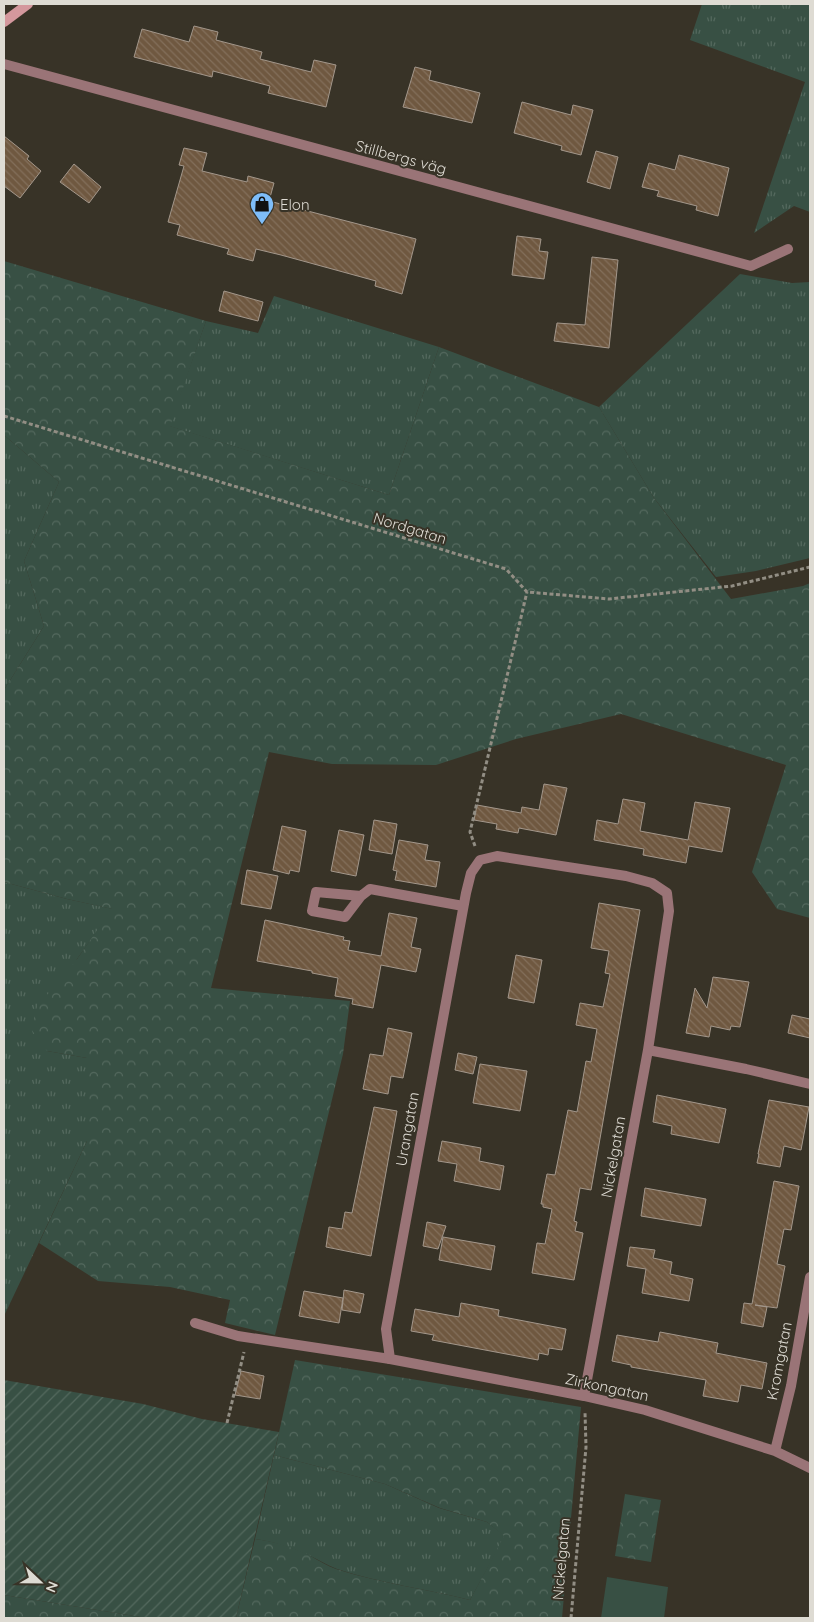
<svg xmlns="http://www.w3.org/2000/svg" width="814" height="1622" font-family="Quicksand,sans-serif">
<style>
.grass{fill:url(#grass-tufts)}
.forest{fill:url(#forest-crowns)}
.garden{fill:url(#garden-furrows)}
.pitch{fill:#385044}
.building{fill:url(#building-back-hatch);stroke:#a3978b}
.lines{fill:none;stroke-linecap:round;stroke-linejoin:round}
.path{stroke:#928e84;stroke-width:3;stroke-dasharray:4 2.5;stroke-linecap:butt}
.lane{stroke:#9a7477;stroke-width:10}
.street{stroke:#9a7477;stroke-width:10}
.secondary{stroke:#d4989d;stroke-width:10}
.labels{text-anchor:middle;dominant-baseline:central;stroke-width:4;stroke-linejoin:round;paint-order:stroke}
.street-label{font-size:15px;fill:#dedbd3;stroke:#383327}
.poi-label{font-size:15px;fill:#dedbd3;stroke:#383327;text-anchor:start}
</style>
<defs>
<pattern id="grass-tufts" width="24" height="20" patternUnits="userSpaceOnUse" patternTransform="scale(1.25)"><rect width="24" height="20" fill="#385044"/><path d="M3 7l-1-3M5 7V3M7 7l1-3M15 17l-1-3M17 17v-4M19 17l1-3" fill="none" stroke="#54695e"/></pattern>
<pattern id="forest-crowns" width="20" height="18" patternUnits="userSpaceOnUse" patternTransform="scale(1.25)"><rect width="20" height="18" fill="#385044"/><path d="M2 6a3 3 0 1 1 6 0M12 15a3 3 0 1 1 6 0" fill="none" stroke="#54695e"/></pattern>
<pattern id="garden-furrows" width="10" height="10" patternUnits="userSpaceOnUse" patternTransform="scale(1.25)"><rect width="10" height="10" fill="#385044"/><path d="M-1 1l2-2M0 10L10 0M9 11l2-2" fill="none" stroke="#54695e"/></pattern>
<pattern id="building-back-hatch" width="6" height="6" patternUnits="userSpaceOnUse" patternTransform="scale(1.25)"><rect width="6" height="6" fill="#6f5840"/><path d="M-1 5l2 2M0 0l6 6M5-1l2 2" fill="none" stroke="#836f5b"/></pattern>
</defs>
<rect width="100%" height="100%" fill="#383327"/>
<path class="grass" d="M702,4H810V212L794,206L754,233L805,82L690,40Z
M740,274L792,283L810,282V558L756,571L716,577L654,498L599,407Z
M274,296L439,347L389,495L169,426L206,321L258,333Z
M4,435L59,482L24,561L44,626L4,690Z
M4,882L67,899L113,909L77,959L47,1051L87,1058V1141L4,1316Z
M274,1455L385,1484L439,1508L487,1522L505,1536L470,1600C426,1589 380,1583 337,1569C326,1565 316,1558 306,1554C289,1547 272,1541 255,1539Z"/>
<path class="forest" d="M4,261L206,321L170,426L389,495L439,347L599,407L654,498L731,599L803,586L810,583V918L777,909L752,872L786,765L621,714L516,739L436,765L332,764L269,752L211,988L350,1001L343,1054L275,1335L225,1323L230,1300L170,1287L98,1281L39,1243L87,1141V1058L47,1051L31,1029L37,1007L77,959L112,909L67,899L4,882V690L44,626L24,561L59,482L4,435Z
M295,1360L581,1407L562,1618H236L255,1539C273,1541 292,1547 309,1555C318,1560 327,1566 336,1569C380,1583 426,1589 470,1600L504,1536L487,1522L440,1508L385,1484L274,1455Z
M625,1494L661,1500L651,1562L615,1556Z
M4,1595L147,1618H4Z"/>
<path class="garden" d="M4,1380L143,1404L202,1419L279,1432L236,1618H147L4,1595Z"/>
<path class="pitch" d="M607,1577L668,1587L664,1618H601Z"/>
<path class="building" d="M194,26L218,32L216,40L262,52L260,59L311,72L314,60L336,65L326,107L268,93L270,86L213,71L212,77L134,57L142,29L189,42Z
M415,67L431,71L429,80L480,93L472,123L403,107Z
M522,102L571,115L573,105L593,110L581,155L561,150L562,146L514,133Z
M4,136L29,156L27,159L41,171L20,198L4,186Z
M184,148L207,153L202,171L247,182L248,176L274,183L269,201L416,239L402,294L375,286L376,281L281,255L256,249L253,261L227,254L229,249L177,235L180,225L168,222L184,166L179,165Z
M596,151L618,157L610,189L587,182Z
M679,155L729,168L718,216L696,210L697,206L657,196L659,191L642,187L649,163L675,170Z
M74,164L101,187L89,203L60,182Z
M517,236L541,239L539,251L548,252L544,279L512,275Z
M592,257L618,260L609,348L554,341L557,323L585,325Z
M224,291L263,302L258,321L219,311Z
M544,784L567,788L556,835L519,828L518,833L496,829L497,824L474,820L477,805L521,813L522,807L539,810Z
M623,799L645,803L640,831L688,840L695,802L730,808L722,852L689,846L686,863L643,855L644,849L594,840L597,820L618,824Z
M374,820L397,824L392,854L369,850Z
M282,826L306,831L299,872L290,870L289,874L273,870Z
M339,830L364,835L356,876L331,871Z
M399,840L428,845L425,860L440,862L436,887L395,880L397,871L393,870Z
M247,870L278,876L271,909L241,904Z
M599,903L640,910L591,1190L580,1188L577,1205L574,1221L577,1222L575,1231L583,1233L574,1280L532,1273L537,1243L545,1244L552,1209L543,1207V1204H541L547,1174L555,1175L568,1110L577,1112L586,1061L591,1062L597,1029L576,1025L580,1003L603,1007L610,974L605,973L609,951L591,948Z
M389,913L417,918L411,947L421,949L416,972L381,965L373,1008L352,1004L353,999L335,996L338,978L312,973V971L257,961L265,920L344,937L343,940L350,941L348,950L381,956Z
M516,955L542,960L534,1003L508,998Z
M713,977L749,982L740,1027L731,1026L730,1030L711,1026L709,1037L686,1033L695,988L707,1008Z
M792,1015L810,1019V1038L788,1033Z
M388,1028L412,1033L403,1078L391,1076L388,1094L363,1089L370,1054L383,1056Z
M458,1053L477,1057L473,1074L455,1070Z
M480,1064L527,1071L520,1111L473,1103Z
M657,1095L726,1109L719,1143L671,1134L672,1126L653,1122Z
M769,1100L809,1107L801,1150L784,1146L780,1167L757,1163L759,1154H758Z
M374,1107L397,1111L371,1256L326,1247L329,1227L342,1229L345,1212L352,1213Z
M442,1141L481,1148L479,1161L504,1166L500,1190L454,1181L457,1164L438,1161Z
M774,1181L799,1186L791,1230L784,1229L777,1264L785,1266L777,1308L755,1305L767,1307L763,1327L741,1323L744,1303L752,1304Z
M645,1188L706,1199L701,1226L641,1216Z
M427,1222L446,1226L438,1249L423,1246Z
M443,1237L495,1246L491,1270L439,1260Z
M630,1247L655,1250L653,1258L672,1262L670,1274L693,1279L689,1301L642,1293L646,1269L627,1266Z
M344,1290L364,1294L360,1313L342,1310Z
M304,1291L343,1298L339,1323L299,1316Z
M461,1303L499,1310L498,1316L566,1329L562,1350L549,1348L548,1355L539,1353L538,1360L432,1340L434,1335L411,1331L415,1309L459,1317Z
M660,1332L718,1343L716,1353L767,1363L762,1389L741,1385L738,1402L703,1396L706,1380L631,1367V1365L612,1361L617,1335L658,1342Z
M241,1371L264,1376L260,1399L235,1395Z"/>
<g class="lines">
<path class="path" d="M4,416L506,569L527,592L609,599L732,586L810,567
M475,846L470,832L527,592
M227,1423L244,1352
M571,1618L586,1447L585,1412"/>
<path class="lane" d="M195,1323L238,1336L390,1359"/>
<path class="street" d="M4,64L751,266L788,249
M361,896L345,917L312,911L316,892L361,896L370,889L463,906
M648,1050L746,1069L810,1084
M584,1396L648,1050L669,911L667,893L652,883L626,876L497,856L480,860L471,873L466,893L386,1329L390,1359L584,1396L645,1410L775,1451L810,1468
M775,1451L791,1386L810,1277"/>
<path class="secondary" d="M4,22L28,4"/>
</g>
<defs>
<g id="shop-pin" transform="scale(1.25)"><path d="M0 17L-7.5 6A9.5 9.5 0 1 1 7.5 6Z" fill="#7ebdf9" stroke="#383327"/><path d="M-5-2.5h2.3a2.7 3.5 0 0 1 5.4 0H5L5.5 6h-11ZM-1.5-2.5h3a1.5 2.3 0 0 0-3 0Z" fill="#111"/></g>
</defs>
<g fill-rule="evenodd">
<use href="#shop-pin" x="262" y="204"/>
</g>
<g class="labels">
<g class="street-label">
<text transform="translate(401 157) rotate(15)">Stillbergs väg</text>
<text transform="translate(410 528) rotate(17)">Nordgatan</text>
<text transform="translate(407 1129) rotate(-80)">Urangatan</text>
<text transform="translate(613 1157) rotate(-80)">Nickelgatan</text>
<text transform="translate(779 1361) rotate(-79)">Kromgatan</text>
<text transform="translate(607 1387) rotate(12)">Zirkongatan</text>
<text transform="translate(561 1559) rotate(-85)">Nickelgatan</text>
</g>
<g class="poi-label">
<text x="280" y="204">Elon</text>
</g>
</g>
<rect width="814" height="1622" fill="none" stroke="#dedbd3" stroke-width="10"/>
<g transform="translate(40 1582) rotate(112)" stroke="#383327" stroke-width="4" paint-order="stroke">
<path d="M0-4L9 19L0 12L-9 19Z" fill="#dedbd3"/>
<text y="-8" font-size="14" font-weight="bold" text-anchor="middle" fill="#dedbd3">N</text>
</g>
</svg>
